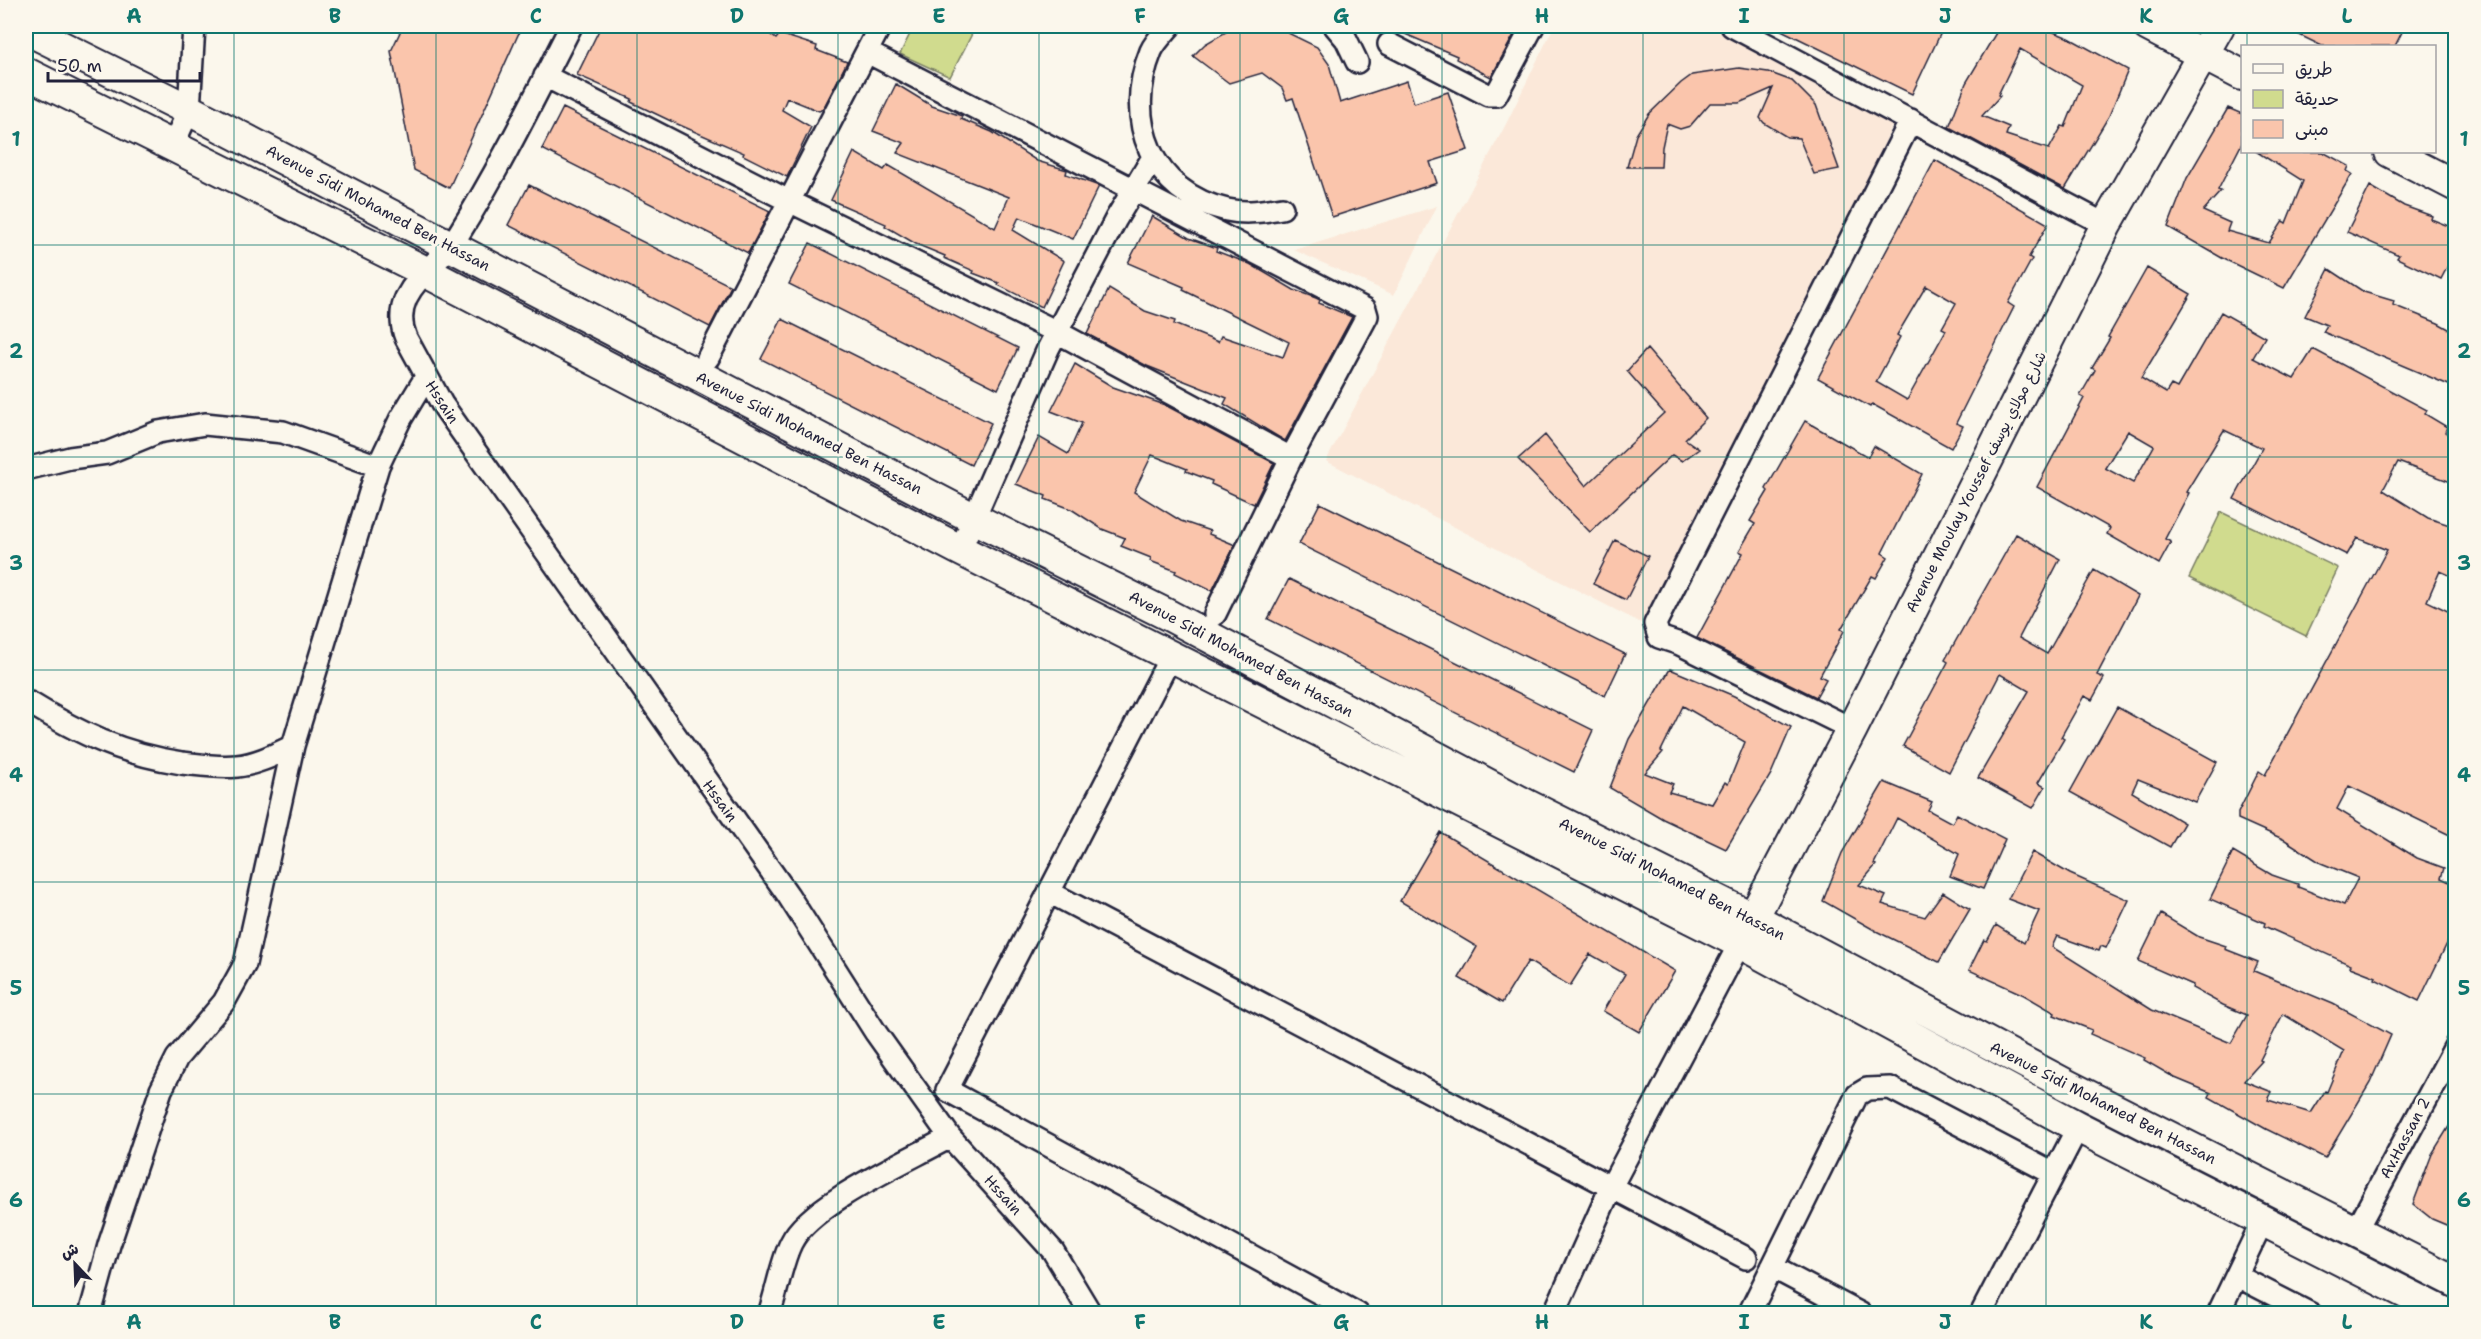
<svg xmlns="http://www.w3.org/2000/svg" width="2481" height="1339" font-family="'Shantell Sans','Playpen Sans Arabic',sans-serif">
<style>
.built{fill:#fbe8d9}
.green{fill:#d0db8e;stroke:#797e64;stroke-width:1.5}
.building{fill:#fac5ac;stroke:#22223b;stroke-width:1.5;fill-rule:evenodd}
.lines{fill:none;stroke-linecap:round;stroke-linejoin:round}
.street-casing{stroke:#22223b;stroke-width:26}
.secondary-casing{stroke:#22223b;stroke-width:34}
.street{stroke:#fbf7ec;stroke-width:21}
.secondary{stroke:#fbf7ec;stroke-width:30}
.grid{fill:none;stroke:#0f766e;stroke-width:1.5;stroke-opacity:0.55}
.labels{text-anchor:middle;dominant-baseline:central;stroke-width:6;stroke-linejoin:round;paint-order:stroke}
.street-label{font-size:15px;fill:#22223b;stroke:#fbf7ec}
.neatline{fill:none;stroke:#0f766e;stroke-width:2}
.grid-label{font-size:20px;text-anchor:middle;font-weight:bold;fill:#0f766e}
</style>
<rect width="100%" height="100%" fill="#fbf7ec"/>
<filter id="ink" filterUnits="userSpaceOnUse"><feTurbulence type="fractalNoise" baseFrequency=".0167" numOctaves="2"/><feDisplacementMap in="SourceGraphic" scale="12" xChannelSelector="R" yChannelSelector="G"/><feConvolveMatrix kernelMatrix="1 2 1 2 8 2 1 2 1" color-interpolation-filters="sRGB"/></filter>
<g filter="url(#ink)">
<path class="built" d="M1554,26H1717L1895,119L1826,279L1643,624L1326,461L1506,124Z
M1437,206L1394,295L1294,250Z"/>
<path class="green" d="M914,26H976L950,77L900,54Z
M2221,512L2338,568L2306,636L2189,578Z"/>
<path class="building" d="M403,26H522L449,188L414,170L391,51Z
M601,26H759L776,39L780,34L817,46L816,50L847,62L823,109L819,111L787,98L782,110L811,127L787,177L743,155L744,153L675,123L631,102L632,99L577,75Z
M1236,26L1278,28L1317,47L1329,64L1340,103L1407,81L1414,103L1448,92L1468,150L1430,162L1437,183L1332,217L1293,98L1287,100L1282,88L1262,73L1229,83L1193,56L1205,44Z
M1386,26H1503L1516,31L1491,77L1456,59L1457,56Z
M1773,26H1944L1912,94Z
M2000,26H2038L2069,38L2128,70L2109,116L2065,189L1949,127L1966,83ZM2020,49L2082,85L2065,127L2062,126L2049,149L2006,135L2009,127L1982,116L2000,96L1998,95Z
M2281,26H2405L2395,46H2322Z
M1739,68L1768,72L1792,81L1816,105L1839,169L1814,174L1799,138L1787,137L1764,123L1760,118L1773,88L1739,103H1710L1690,126L1680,129L1667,124L1662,147L1661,167H1627L1636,135L1649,114L1681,83L1692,75Z
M896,84L932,106L962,116L961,119L992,132L1037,161L1067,170L1066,174L1099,186L1073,239L1019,217L1013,230L1064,261L1042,307L998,285L999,283L973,273L974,271L944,258L945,256L916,244L885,226L886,224L831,200L854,152L884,170L888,165L995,228L1009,197L897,153L904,143L873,131Z
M563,108L770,211L748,253L542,149Z
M2228,108L2242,114V143L2218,190L2221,191L2203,211L2230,223L2227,231L2269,243L2283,221L2286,223L2303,181L2257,152H2323L2349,166L2347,171L2352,174L2284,288L2222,258L2168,227L2187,178Z
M1935,160L2048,224L2029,257L2032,259L2008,303L2014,307L1956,423L1963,426L1951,448L1872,404L1870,407L1818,378ZM1926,286L1956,303L1942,328L1946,330L1907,400L1876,382L1900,337L1897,335Z
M529,185L731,286L710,327L508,225Z
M2370,186L2404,206L2432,216L2431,219L2456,229V250L2441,279L2397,258L2399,255L2347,232Z
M1152,216L1189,238L1217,248L1216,251L1250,264L1294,290L1316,298L1320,300L1319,303L1352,317L1285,441L1224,404L1227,398L1147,366L1087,334L1109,289L1145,311L1175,321L1174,324L1218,342L1221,336L1283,357L1289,342L1183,290L1184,287L1128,263Z
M810,243L1018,348L998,389L789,284Z
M2147,268L2191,294L2141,378L2166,393L2171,385L2177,388L2221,312L2265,337L2253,358L2294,379L2313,349L2427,410L2425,414L2447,427L2445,432L2456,441V484L2398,462L2383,490L2428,518L2456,527V578L2440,571L2427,601L2456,615V838L2349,786L2337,809L2417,858L2444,868L2441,878L2456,885V925L2419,1001L2375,979L2376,977L2350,967L2351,965L2264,926L2265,923L2210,899L2233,852L2272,875L2298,884V887L2344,905L2358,878L2321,863L2285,840L2238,819V813L2259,771L2265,775L2387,550L2357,538L2347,555L2234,499L2262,448L2224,430L2186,492L2189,493L2165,539L2171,542L2159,564L2107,534L2110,528L2037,487L2084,398L2080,396L2095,370L2092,368L2110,338L2108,337ZM2128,431L2154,446L2133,483L2105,468Z
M2329,269L2364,292L2394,301L2393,305L2438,323L2456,333V388L2323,332L2327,325L2305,316Z
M782,319L991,423L971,465L761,359Z
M1647,349L1706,418L1685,439L1699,449L1682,461L1672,455L1590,532L1518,459L1545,435L1586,486L1664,413L1627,371Z
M1075,364L1113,387L1165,405L1274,463L1254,504L1211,484L1212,481L1186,471L1187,469L1152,455L1149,461L1134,492L1181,521L1210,531L1209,534L1235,545L1212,591L1175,573L1176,571L1150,561L1151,558L1121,546L1125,538L1102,529L1071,509L1045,499L1046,496L1016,484L1039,437L1068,454L1082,423L1051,411Z
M1805,421L1868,457L1874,446L1922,474L1882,553L1888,557L1876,578L1872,576L1841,629L1844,631L1820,676L1826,679L1816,697L1697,638L1743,553L1739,551L1755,524L1750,521L1768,491L1766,489Z
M1320,503L1625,654L1605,696L1299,544Z
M2016,534L2060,559L2019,638L2047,654L2094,570L2138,596L2097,675L2104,678L2092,700L2084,696L2061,737L2064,739L2038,783L2045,787L2033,808L1978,778L2029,691L2000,674L1949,772L1903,746L1948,662L1945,660Z
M1615,540L1648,556L1626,600L1593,584Z
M1289,579L1593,730L1574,772L1268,619Z
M1670,669L1734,696L1791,727L1771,774L1726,849L1663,819L1610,788L1629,739ZM1683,706L1745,742L1728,784L1725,782L1712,804L1669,792L1673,784L1645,773L1663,752L1661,751Z
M2117,707L2217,762L2195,802L2138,779L2132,792L2184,823L2170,847L2070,792Z
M1884,782L1932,802L1928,810L1952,823L1957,814L2005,839L1983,889L1950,876L1959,854L1897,818L1874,864L1876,865L1859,885L1886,896L1882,904L1925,917L1943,892L1970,909L1939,962L1876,931L1823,901L1842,853Z
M1440,832L1675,971L1639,1032L1603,1011L1625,974L1590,954L1570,986L1528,961L1502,1003L1459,978L1477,947L1400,901Z
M2032,852L2070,874L2129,900L2106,948L2101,946L2099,951L2057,936L2052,947L2152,1010L2231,1043L2247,1015L2223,1005L2192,988L2193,985L2138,961L2161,914L2199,937L2226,946L2225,949L2258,962L2254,971L2333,1004L2391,1035L2370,1083L2325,1158L2266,1129L2209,1097L2211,1093L2175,1078L2144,1060L2145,1058L2090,1034L2092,1030L2054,1015L2055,1013L2024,995L1969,970L1984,940L1987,941L1996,925L2024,943L2039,911L2008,899ZM2283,1014L2344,1051L2327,1092L2325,1091L2311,1113L2268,1100L2272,1092L2244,1081L2262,1061L2260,1060Z
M2456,1115V1229L2432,1219L2413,1204L2432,1154Z"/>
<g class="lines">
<g class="street-casing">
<path id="street" d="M571,26C535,96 500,168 458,235C444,259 419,272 406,298C400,311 401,326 406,338L442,404L788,895L876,1033L950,1137L1053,1251L1091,1314
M1170,26C1164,33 1155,42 1151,51C1123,120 1151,193 1227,210C1246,214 1264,211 1282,208
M1335,26L1346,39L1357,62
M1732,26L2106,225
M1389,44L1488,95H1496L1533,26
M867,52L1365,309L1367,316L1291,458L1215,614
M545,76L789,201L1057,332L1291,458
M173,145L189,110L194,26
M708,358L880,26
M26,469L70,458L107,453L158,432L205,424L283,432L378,466
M960,550L1048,349L1116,219L1152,159
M1171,656L947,1090L1358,1314
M30,703C80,734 123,754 182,763C201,765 219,768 237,766C257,764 276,754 293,746
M1852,729L1680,644L1659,637L1655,624L1911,120
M1049,892L1746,1258
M2355,1232L2456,1045
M1772,1267L1861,1314
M2237,1276L2311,1314
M90,1314L109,1245L161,1090L177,1058L224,1002L245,964L293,746L378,466L400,420L426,377
M769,1314C777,1292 781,1263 791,1243C810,1203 910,1160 950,1137
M1554,1314L1612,1185L1740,943
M1749,1314L1857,1095L1867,1089L1890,1088L2052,1173
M1981,1314L2078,1127
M2218,1314L2263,1220"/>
</g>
<g class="secondary-casing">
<path id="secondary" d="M2148,26L2242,75
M26,29L189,110L975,519L1170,616L1529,806L1753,918L2067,1085L2456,1282
M26,73L424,271L960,550L1740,943L2078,1127L2447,1314
M2390,152L2456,186
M1744,935L1852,729L2106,225L2219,26"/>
</g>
<use href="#street" class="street"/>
<use href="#secondary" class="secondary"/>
</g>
</g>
<path class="grid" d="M234,26V1314M436,26V1314M637,26V1314M838,26V1314M1039,26V1314M1240,26V1314M1442,26V1314M1643,26V1314M1844,26V1314M2046,26V1314M2247,26V46M2247,152V1314M26,245H2456M26,457H2456M26,670H2456M26,882H2456M26,1094H2456"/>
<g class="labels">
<g class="street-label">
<text transform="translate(378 208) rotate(28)">Avenue Sidi Mohamed Ben Hassan</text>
<text transform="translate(442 402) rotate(57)">Hssain</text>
<text transform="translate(809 433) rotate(27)">Avenue Sidi Mohamed Ben Hassan</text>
<text transform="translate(1976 482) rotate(-63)">Avenue Moulay Youssef شارع مولاي يوسف</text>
<text transform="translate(1241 654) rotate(28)">Avenue Sidi Mohamed Ben Hassan</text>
<text transform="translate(720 801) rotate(54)">Hssain</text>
<text transform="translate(1672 879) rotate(27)">Avenue Sidi Mohamed Ben Hassan</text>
<text transform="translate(2103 1103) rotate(27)">Avenue Sidi Mohamed Ben Hassan</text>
<text transform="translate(2405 1138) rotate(-62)">Av.Hassan 2</text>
<text transform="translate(1003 1195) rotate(48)">Hssain</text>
</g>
</g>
<rect width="2481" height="1339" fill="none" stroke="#fbf7ec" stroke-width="66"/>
<rect x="2241" y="45" width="195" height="108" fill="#fbf7ec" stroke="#a4a2a5" stroke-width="1.5"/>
<rect x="2253" y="64" width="30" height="9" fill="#fbf7ec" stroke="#a4a2a5" stroke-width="1.5"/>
<text x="2295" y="75" font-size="18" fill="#22223b">طريق</text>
<rect x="2253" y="90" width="30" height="18" fill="#d0db8e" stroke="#a4a2a5" stroke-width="1.5"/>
<text x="2295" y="105" font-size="18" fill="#22223b">حديقة</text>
<rect x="2253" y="120" width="30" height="18" fill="#fac5ac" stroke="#a4a2a5" stroke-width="1.5"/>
<text x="2295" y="135" font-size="18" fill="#22223b">مبنى</text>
<g transform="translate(75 1264) rotate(337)" stroke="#fbf7ec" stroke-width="4.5" paint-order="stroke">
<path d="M0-4.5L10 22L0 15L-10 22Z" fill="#22223b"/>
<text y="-9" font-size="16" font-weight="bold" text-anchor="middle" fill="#22223b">ش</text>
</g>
<path d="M48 72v9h152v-9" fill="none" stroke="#22223b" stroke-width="3"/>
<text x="57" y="72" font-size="18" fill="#22223b" stroke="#fbf7ec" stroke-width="4.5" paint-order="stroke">50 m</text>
<rect x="33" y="33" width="2415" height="1273" class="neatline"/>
<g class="grid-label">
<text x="134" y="23">A</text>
<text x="335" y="23">B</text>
<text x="536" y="23">C</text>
<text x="737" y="23">D</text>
<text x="939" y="23">E</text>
<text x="1140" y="23">F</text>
<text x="1341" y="23">G</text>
<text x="1542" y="23">H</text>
<text x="1744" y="23">I</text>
<text x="1945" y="23">J</text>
<text x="2146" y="23">K</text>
<text x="2347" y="23">L</text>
<text x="16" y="146">1</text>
<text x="2464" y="146">1</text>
<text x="16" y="358">2</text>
<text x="2464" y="358">2</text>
<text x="16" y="570">3</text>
<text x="2464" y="570">3</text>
<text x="16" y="782">4</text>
<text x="2464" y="782">4</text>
<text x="16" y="995">5</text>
<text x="2464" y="995">5</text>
<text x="16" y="1207">6</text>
<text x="2464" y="1207">6</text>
<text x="134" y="1329">A</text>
<text x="335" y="1329">B</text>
<text x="536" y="1329">C</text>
<text x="737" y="1329">D</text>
<text x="939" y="1329">E</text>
<text x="1140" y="1329">F</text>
<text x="1341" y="1329">G</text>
<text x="1542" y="1329">H</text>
<text x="1744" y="1329">I</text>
<text x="1945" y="1329">J</text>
<text x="2146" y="1329">K</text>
<text x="2347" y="1329">L</text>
</g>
</svg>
